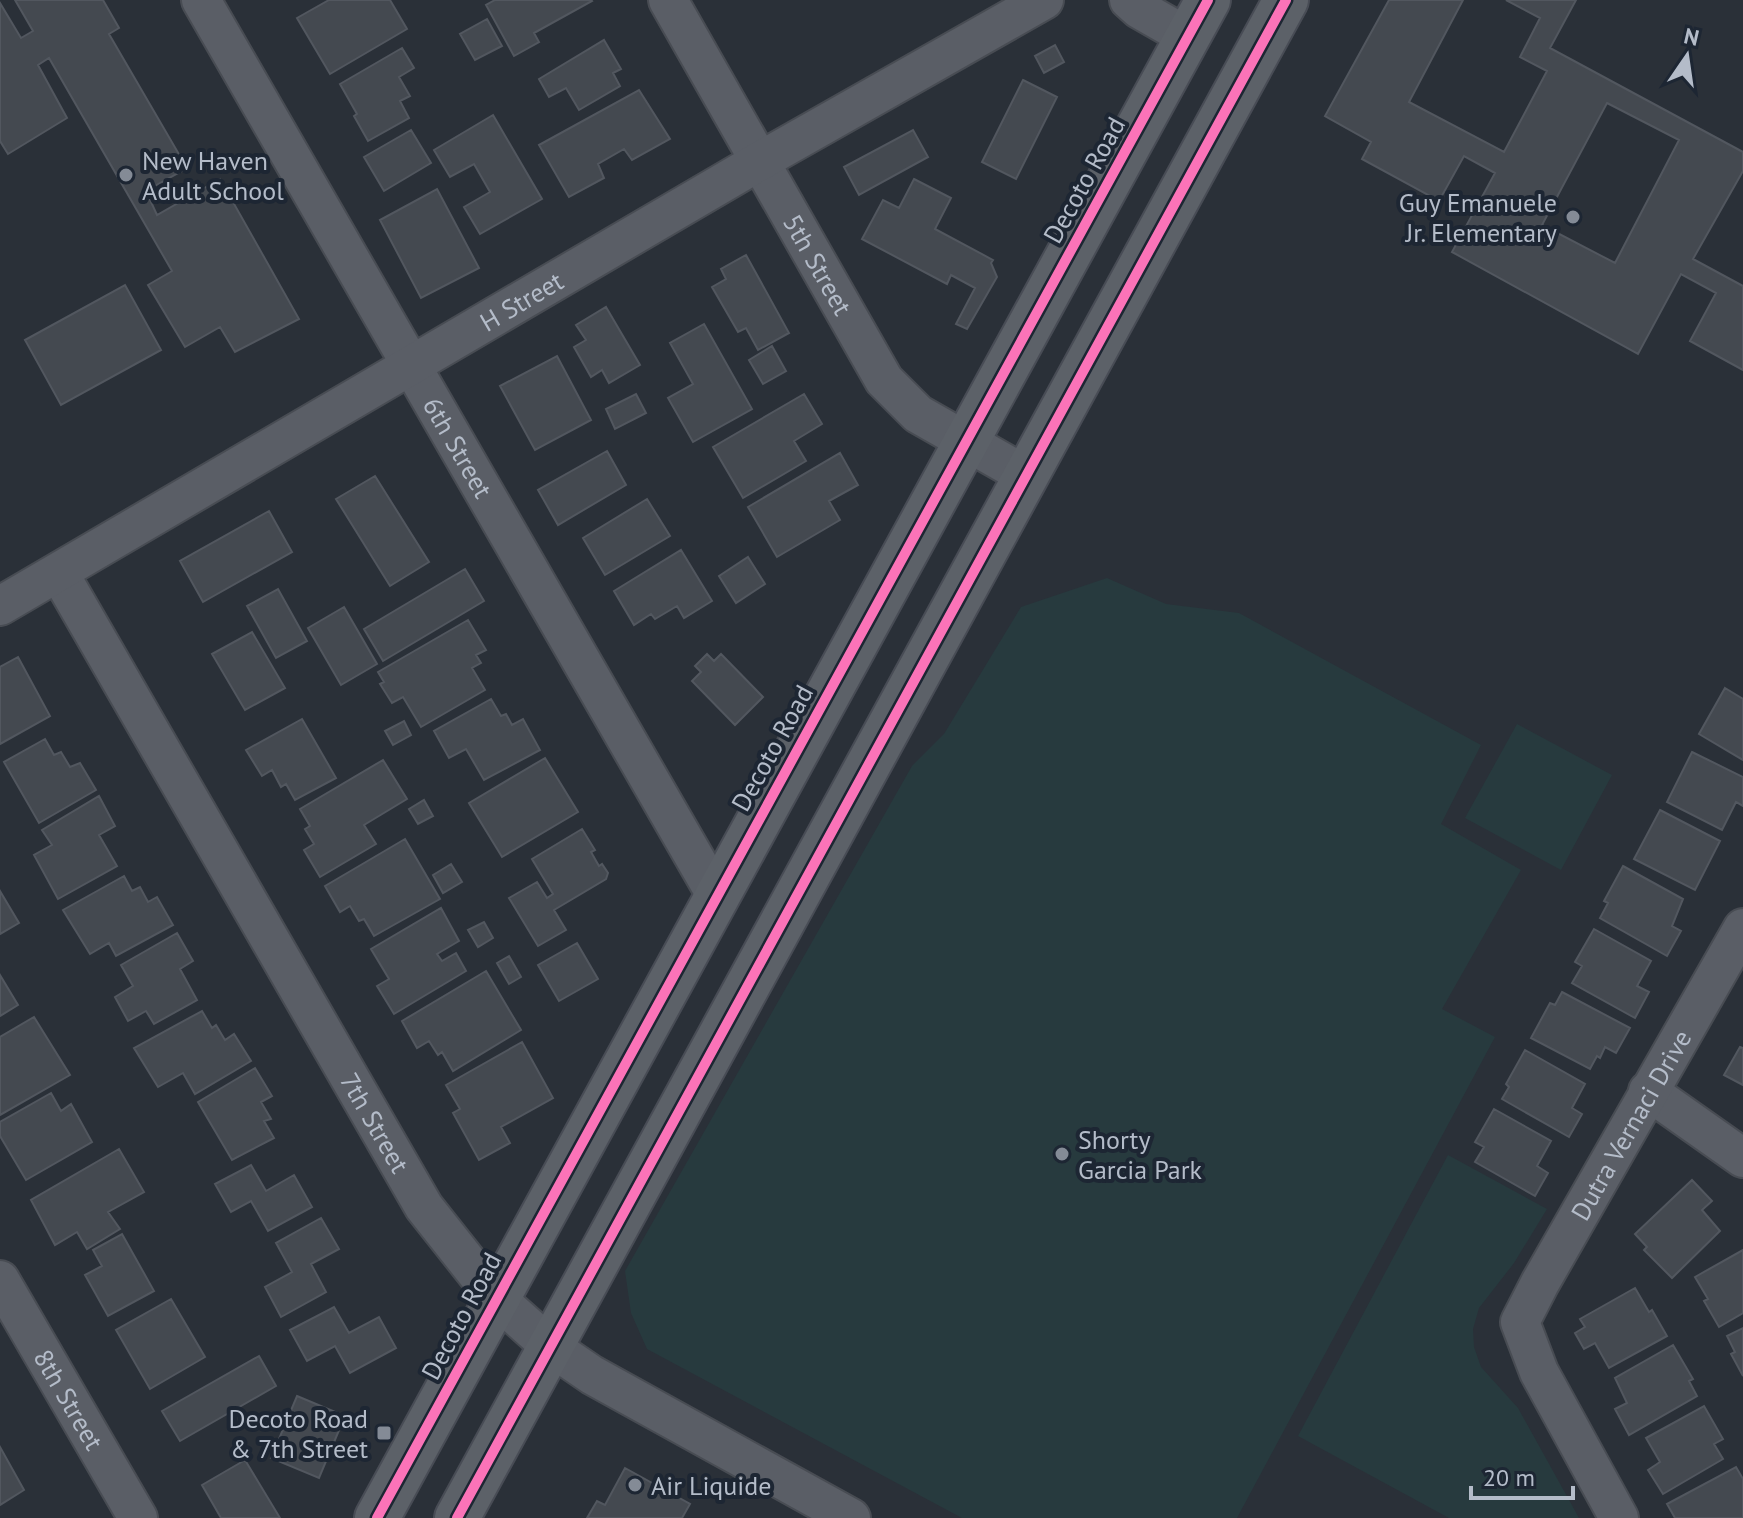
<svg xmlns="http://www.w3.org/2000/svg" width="1743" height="1518" font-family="'PT Sans',sans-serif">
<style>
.green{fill:#273a3e}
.building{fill:#444950;stroke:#52575f;stroke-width:2;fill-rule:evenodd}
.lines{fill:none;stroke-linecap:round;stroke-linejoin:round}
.minor-casing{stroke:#484c53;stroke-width:42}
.major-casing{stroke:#484c55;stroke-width:48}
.minor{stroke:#5a5e66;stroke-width:38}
.major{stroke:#5c6168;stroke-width:44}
.cycleway-casing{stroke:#1d2633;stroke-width:15}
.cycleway{stroke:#fb73b8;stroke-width:10}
.poi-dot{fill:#848b96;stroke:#1d2633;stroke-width:3}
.labels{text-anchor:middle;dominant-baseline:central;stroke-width:8;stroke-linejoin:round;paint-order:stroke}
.poi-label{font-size:26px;fill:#b4bcc9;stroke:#1d2633;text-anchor:start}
.street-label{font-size:26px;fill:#b4bcc9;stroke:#1d2633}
</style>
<rect width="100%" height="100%" fill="#2a3038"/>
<path class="green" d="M1107,578L1166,604L1239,613L1481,745L1441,824L1521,870L1442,1009L1495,1037L1237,1518H962L647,1349L631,1313L625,1271L912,766L944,734L1021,607Z
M1517,724L1612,775L1561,870L1465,818Z
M1448,1155L1547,1209L1514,1263L1479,1308L1473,1329L1474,1347L1481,1367L1518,1408L1579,1518H1449L1298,1436Z"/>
<path class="building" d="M15,0H103L119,28L109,34L187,168L146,191L157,215L220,179L299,319L235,352L220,327L185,347L148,285L172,271L49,58L38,65L67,118L8,154L0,141V3L21,38L33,31Z
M329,0H390L407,29L330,74L297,18Z
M495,0H591L592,1L534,33L539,42L514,56L486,5Z
M1389,0H1463L1409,102L1504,152L1547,71L1520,57L1540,18L1506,0H1576L1550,48L1743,152V171L1693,259L1743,286V370L1690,341L1716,293L1681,274L1638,354L1452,252L1495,173L1464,156L1439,201L1362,159L1371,142L1325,116ZM1607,103L1679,140L1615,263L1542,225Z
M487,19L502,46L475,60L460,34Z
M604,40L621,69L613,73L620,86L579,110L566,88L549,97L539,79Z
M1055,45L1064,62L1044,73L1035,56Z
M402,48L414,68L399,77L410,96L400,101L409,118L368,141L354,116L357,114L340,84Z
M1023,80L1057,97L1016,179L982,162Z
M639,90L670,139L632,160L624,149L598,164L604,178L569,197L539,145Z
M493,115L542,199L480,234L464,207L490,192L474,164L450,177L434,150Z
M411,130L431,163L384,191L364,157Z
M913,130L928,157L859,195L844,167Z
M914,179L951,198L935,229L993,260L991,263L997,277L967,329L956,324L975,288L951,275L947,284L862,239L883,200L899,208Z
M437,189L479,268L421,298L380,220Z
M746,255L789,333L758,350L746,328L738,332L712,287L726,279L721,269Z
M125,285L161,350L61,405L25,340Z
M606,307L640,365L609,383L602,370L591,377L574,347L586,340L576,325Z
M704,324L752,409L693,442L668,398L693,384L670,343Z
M772,346L786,371L763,384L749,360Z
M557,356L591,420L535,450L500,386Z
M636,394L646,413L615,429L606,409Z
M804,394L822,424L794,441L806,461L743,498L713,447Z
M607,451L626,485L558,525L538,490Z
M840,453L858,485L829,501L840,520L777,557L748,507Z
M375,476L429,562L390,586L336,499Z
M647,499L670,536L605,575L583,538Z
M269,511L292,552L203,602L180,561Z
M681,550L712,601L684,618L677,606L655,619L651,614L634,625L614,591Z
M748,557L765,584L736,603L719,576Z
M465,569L484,601L383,661L364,629Z
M278,589L307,641L276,658L247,606Z
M344,607L377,664L341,685L308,628Z
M468,620L486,650L476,655L481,663L472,668L485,690L421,727L403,697L392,703L380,684L384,682L378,672Z
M252,632L285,688L245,710L212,654Z
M707,654L714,661L721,654L763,697L735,725L692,681L701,672L695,666Z
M18,657L50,716L0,744V667Z
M1725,688L1743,699V760L1699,734Z
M491,699L501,716L506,714L512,725L523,719L540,750L484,780L466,749L449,758L434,731Z
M302,719L336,778L295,800L286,784L281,787L272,770L262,776L246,750Z
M404,721L411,735L393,745L385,731Z
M45,739L54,755L61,752L70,767L80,763L96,790L39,823L4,762Z
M1692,752L1743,777V806L1736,802L1722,830L1667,802Z
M545,758L578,812L502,857L469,803Z
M383,760L407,799L364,825L376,844L320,877L304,850L314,844L305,829L310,826L300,809Z
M99,796L115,826L99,835L117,866L58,899L34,855L52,845L42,830Z
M424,800L433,816L418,824L409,809Z
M1660,810L1720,841L1695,890L1634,859Z
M582,829L595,850L591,852L599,866L602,864L608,873L606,879L554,910L566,930L538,946L509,898L537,882L547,898L553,894L532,859Z
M405,839L440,899L374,936L364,919L359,921L350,906L340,912L325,886Z
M451,864L462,882L443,893L433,875Z
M1623,866L1683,899L1672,926L1681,931L1667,956L1600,918L1608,903L1604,901Z
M124,876L132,891L140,887L148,902L157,897L173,925L116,956L109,943L90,954L63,910Z
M0,891L19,923L0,934Z
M441,908L459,941L437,954L442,961L456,953L466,971L394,1014L377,986L389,979L371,949Z
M484,922L493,938L478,947L468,930Z
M1594,929L1651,961L1637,986L1649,992L1635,1018L1572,983L1582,966L1575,962Z
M177,933L193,961L180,969L197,1000L154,1024L146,1011L128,1021L115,997L133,986L121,965Z
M577,943L598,979L559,1001L538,965Z
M509,956L521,977L509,984L497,963Z
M486,971L521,1030L453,1071L442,1052L438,1055L429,1041L417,1048L402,1021Z
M0,975L18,1005L0,1016Z
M1562,992L1630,1028L1616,1053L1605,1047L1600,1058L1597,1056L1590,1069L1531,1038L1550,1003L1555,1005Z
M202,1011L212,1028L216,1025L225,1040L234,1034L251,1061L195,1094L183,1073L158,1087L134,1048Z
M34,1017L70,1075L0,1115V1037Z
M522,1042L553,1098L501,1127L510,1143L479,1160L453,1113L460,1109L446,1085Z
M1740,1047L1743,1048V1085L1724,1075Z
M1525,1050L1585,1084L1572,1108L1582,1114L1569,1137L1502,1099L1509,1087L1506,1084Z
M255,1068L272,1096L261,1102L271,1119L264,1121L274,1138L232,1160L198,1102Z
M51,1093L61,1111L71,1104L92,1142L26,1180L0,1136V1122Z
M1494,1109L1551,1141L1537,1166L1548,1173L1535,1196L1475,1162L1484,1147L1475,1142Z
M119,1149L144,1192L108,1212L120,1229L87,1249L77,1232L55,1245L31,1200Z
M251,1165L266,1191L294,1175L312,1207L268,1231L251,1201L231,1212L215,1184Z
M1692,1180L1712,1201L1702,1210L1720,1231L1672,1278L1644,1250L1647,1247L1635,1234Z
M321,1218L339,1249L311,1264L326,1292L281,1317L265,1287L292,1272L276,1243Z
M122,1234L154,1291L108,1316L85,1275L102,1266L93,1250Z
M1743,1250V1313L1719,1327L1704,1301L1708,1299L1695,1277Z
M1635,1288L1649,1312L1652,1310L1667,1336L1609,1368L1595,1343L1584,1349L1575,1333L1585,1327L1580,1319Z
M171,1299L205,1357L150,1389L116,1330Z
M334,1307L349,1333L379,1317L396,1348L350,1373L335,1346L307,1361L290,1330Z
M1743,1328V1376L1731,1354L1735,1352L1727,1336Z
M1673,1345L1693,1379L1689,1381L1697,1396L1629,1435L1615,1409L1627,1403L1615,1378Z
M259,1356L276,1386L180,1441L162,1411Z
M297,1396L345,1416L319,1478L271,1458Z
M1704,1406L1723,1439L1714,1444L1723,1459L1663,1494L1648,1470L1660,1462L1646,1438Z
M0,1447L24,1490L0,1505Z
M245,1460L280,1518H221L202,1485Z
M1736,1467L1743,1479V1518H1675L1667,1504Z
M625,1468L690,1504L682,1518H587L597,1501L605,1505Z"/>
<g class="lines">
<g class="minor-casing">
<g id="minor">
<path id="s1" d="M201,0L716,895"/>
<path id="s2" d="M668,0L884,380L918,414L1027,476"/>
<path d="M1129,0L1139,9L1188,37"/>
<path id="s3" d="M59,573L424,1207L496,1298L551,1347L592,1375L851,1518"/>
<path id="s4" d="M0,606L760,161L1044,0"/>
<path d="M1648,1091L1743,1158"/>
<path id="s5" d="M0,1280L138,1518"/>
<path id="s6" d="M1619,1518L1539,1372L1520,1322L1540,1283L1743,928"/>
</g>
</g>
<g class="major-casing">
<path id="major" d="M377,1518L1208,0
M457,1518L1286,0"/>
</g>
<use href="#minor" class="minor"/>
<use href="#major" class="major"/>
<g class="cycleway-casing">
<path id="cycleway" d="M377,1518L1208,0
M457,1518L1286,0"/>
</g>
<use href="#cycleway" class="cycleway"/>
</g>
<g class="poi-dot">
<circle cx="126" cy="175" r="8"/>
<circle cx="1573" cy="217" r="8"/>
<circle cx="1062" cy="1154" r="8"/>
<rect x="376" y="1425" width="16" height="16" rx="4"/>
<circle cx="635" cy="1485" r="8"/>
</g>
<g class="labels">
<g class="poi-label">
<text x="142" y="160">New Haven<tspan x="142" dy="30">Adult School</tspan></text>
<text x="1557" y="202" text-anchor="end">Guy Emanuele<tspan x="1557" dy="30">Jr. Elementary</tspan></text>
<text x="1078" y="1139">Shorty<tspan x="1078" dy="30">Garcia Park</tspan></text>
<text x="368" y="1418" text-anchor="end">Decoto Road<tspan x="368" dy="30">&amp; 7th Street</tspan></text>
<text x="651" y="1485">Air Liquide</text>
</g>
<g class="street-label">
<text transform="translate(1084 180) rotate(-61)">Decoto Road</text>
<text stroke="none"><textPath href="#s2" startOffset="304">5th Street</textPath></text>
<text stroke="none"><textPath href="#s4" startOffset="604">H Street</textPath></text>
<text stroke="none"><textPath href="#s1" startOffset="516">6th Street</textPath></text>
<text transform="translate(772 748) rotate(-61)">Decoto Road</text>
<text stroke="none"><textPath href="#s3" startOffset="634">7th Street</textPath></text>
<text stroke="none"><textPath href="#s6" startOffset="446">Dutra Vernaci Drive</textPath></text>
<text transform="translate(461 1316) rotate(-62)">Decoto Road</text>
<text stroke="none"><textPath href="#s5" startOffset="138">8th Street</textPath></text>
</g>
</g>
<g transform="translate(1687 56) rotate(13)" stroke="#1d2633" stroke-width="6" paint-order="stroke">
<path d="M0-6L14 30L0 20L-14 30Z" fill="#b4bcc9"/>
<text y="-12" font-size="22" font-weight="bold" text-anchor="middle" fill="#b4bcc9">N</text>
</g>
<path d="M1471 1486v12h102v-12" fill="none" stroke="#b4bcc9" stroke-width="4"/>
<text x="1483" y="1486" font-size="24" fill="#b4bcc9" stroke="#1d2633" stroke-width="6" paint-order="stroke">20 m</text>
</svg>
